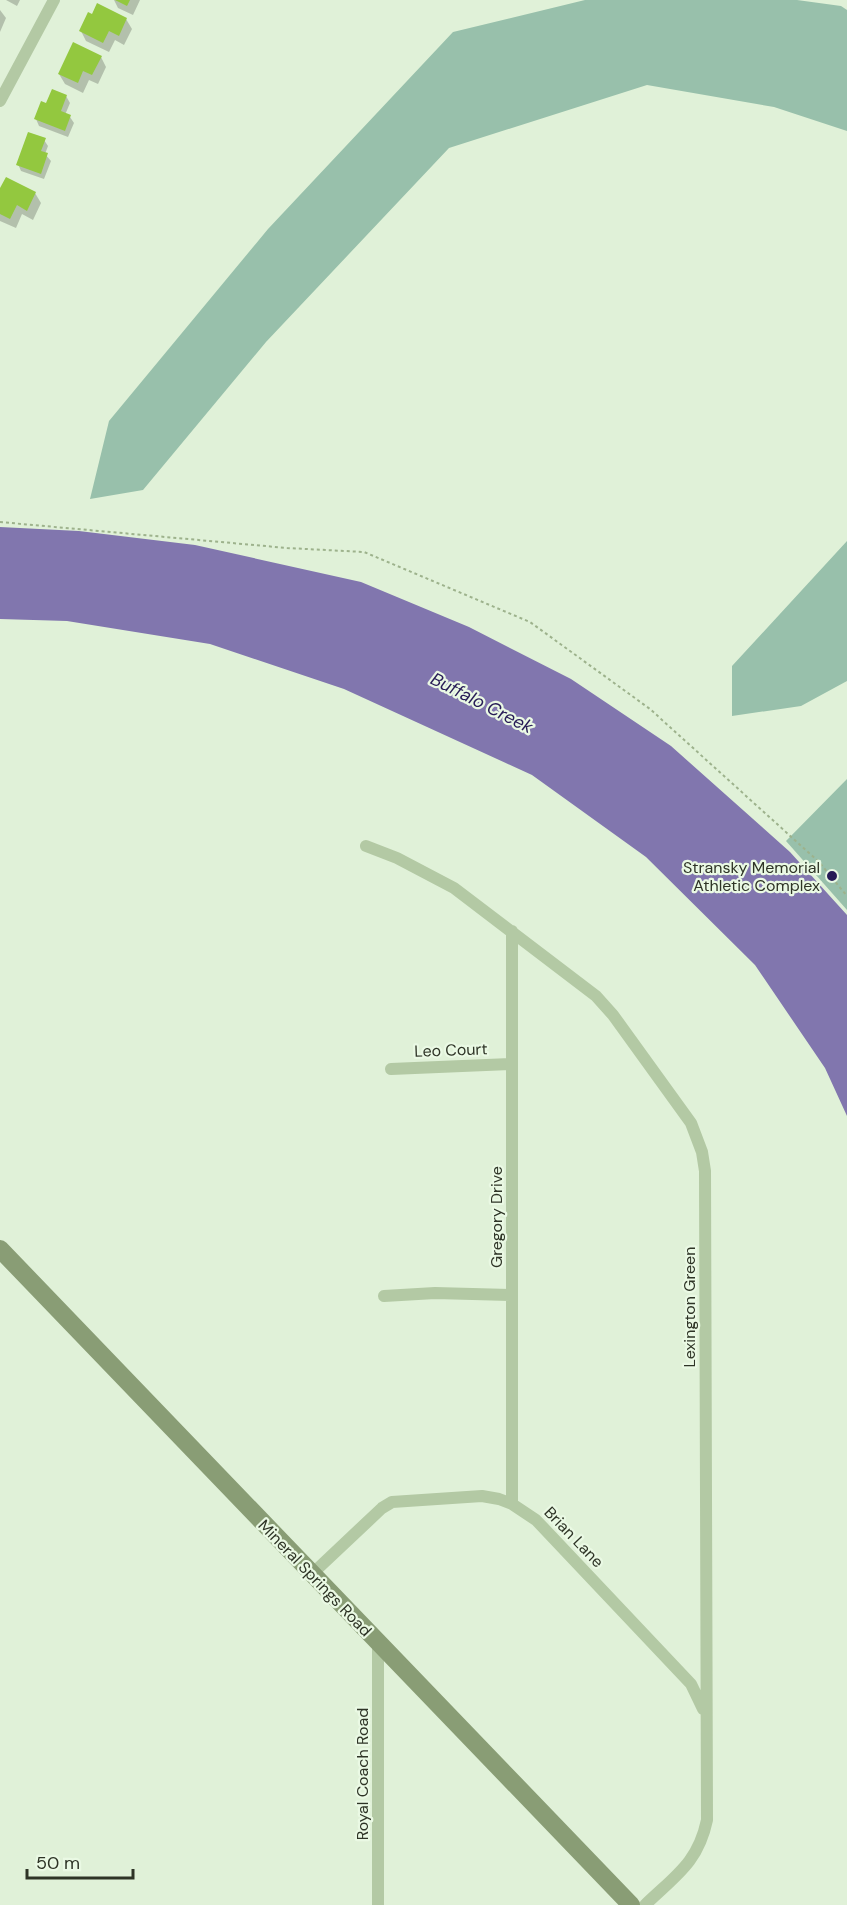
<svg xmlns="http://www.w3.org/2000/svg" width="847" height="1905" font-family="'DM Sans',sans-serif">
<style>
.green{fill:#98c0ab}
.water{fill:#8176ae}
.shadow{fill:#0003}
.building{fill:#93c83f}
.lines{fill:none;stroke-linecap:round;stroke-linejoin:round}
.path{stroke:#9db28c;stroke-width:2;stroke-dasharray:3 3;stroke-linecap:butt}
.street{stroke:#b3c9a4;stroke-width:12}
.secondary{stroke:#899d75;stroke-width:18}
.poi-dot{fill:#271b56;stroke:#eaf9e4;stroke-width:2}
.labels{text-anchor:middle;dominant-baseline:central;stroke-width:4.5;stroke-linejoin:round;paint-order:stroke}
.poi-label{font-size:16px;fill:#2e3426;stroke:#eaf9e4;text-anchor:end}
.street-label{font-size:16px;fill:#2e3426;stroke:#eaf9e4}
.water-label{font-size:18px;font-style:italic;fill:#271b56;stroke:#eaf9e4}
</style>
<rect width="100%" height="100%" fill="#e0f1d8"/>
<path class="green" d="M585,0H797L841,6L847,10V131L774,107L647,85L449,148L266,342L143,490L90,499L109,421L268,229L453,32Z
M847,541V681L801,706L732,716V666Z
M847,779V910L786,841Z"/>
<path class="water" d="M0,527L79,531L195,545L361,582L469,627L571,679L671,746L790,852L847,915V1116L825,1068L755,965L646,857L532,775L344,689L210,644L67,621L0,619Z"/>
<path class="shadow" d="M6,0H20L17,6Z
M114,0H140L133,15L118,8Z
M0,10L6,18L0,32Z
M126,19L132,29L124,45L115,40L109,52L86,41L81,31Z
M101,57L106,67L98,84L89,80L83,93L65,84L59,74Z
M66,96L70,103L65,115L70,117L74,123L68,137L39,126L36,119L47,105Z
M44,140L48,146L45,154L51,161L44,179L21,171L18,164Z
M0,190L35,193L41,203L33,220L22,214L16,228L0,221Z"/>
<path class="building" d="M115,0H130L127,6Z
M97,3L127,18L119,36L109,31L103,43L79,31L88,12L92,14Z
M73,42L102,56L92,75L83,71L78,83L58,74Z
M52,89L67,95L61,111L71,115L65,131L34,119L41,101L46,103Z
M28,132L46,138L41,151L48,153L41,174L16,165Z
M6,177L36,192L27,211L17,205L10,219L0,214V188Z"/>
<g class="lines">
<path class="path" d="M0,522L287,548L364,552L530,622L650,709L819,862L847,896"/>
<path class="street" d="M0,101L54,0
M366,846L397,858L454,888L596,996L613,1015L691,1123L702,1152L705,1171L707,1820C698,1863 675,1876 645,1905
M512,931V1504
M391,1069L512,1064
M384,1296L435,1293L512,1295
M312,1574L382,1508L392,1502L482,1496L499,1499L512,1504L536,1520L691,1684L703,1709
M378,1905V1643"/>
<path class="secondary" d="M0,1249L631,1905"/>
</g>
<circle class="poi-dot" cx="832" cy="876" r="6"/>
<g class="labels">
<g class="poi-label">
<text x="820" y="867">Stransky Memorial<tspan x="820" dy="18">Athletic Complex</tspan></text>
</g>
<g class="street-label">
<text transform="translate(451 1050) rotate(-2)">Leo Court</text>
<text transform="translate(496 1217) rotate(-90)">Gregory Drive</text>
<text transform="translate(689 1307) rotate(-90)">Lexington Green</text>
<text transform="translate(574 1537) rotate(46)">Brian Lane</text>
<text transform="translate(315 1578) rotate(46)">Mineral Springs Road</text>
<text transform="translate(362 1774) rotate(-90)">Royal Coach Road</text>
</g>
<g class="water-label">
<text transform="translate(482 703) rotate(27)">Buffalo Creek</text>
</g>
</g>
<path d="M27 1869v9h106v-9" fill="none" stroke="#2e3426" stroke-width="3"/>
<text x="36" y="1869" font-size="18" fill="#2e3426" stroke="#eaf9e4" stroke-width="4.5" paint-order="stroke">50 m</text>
</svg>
